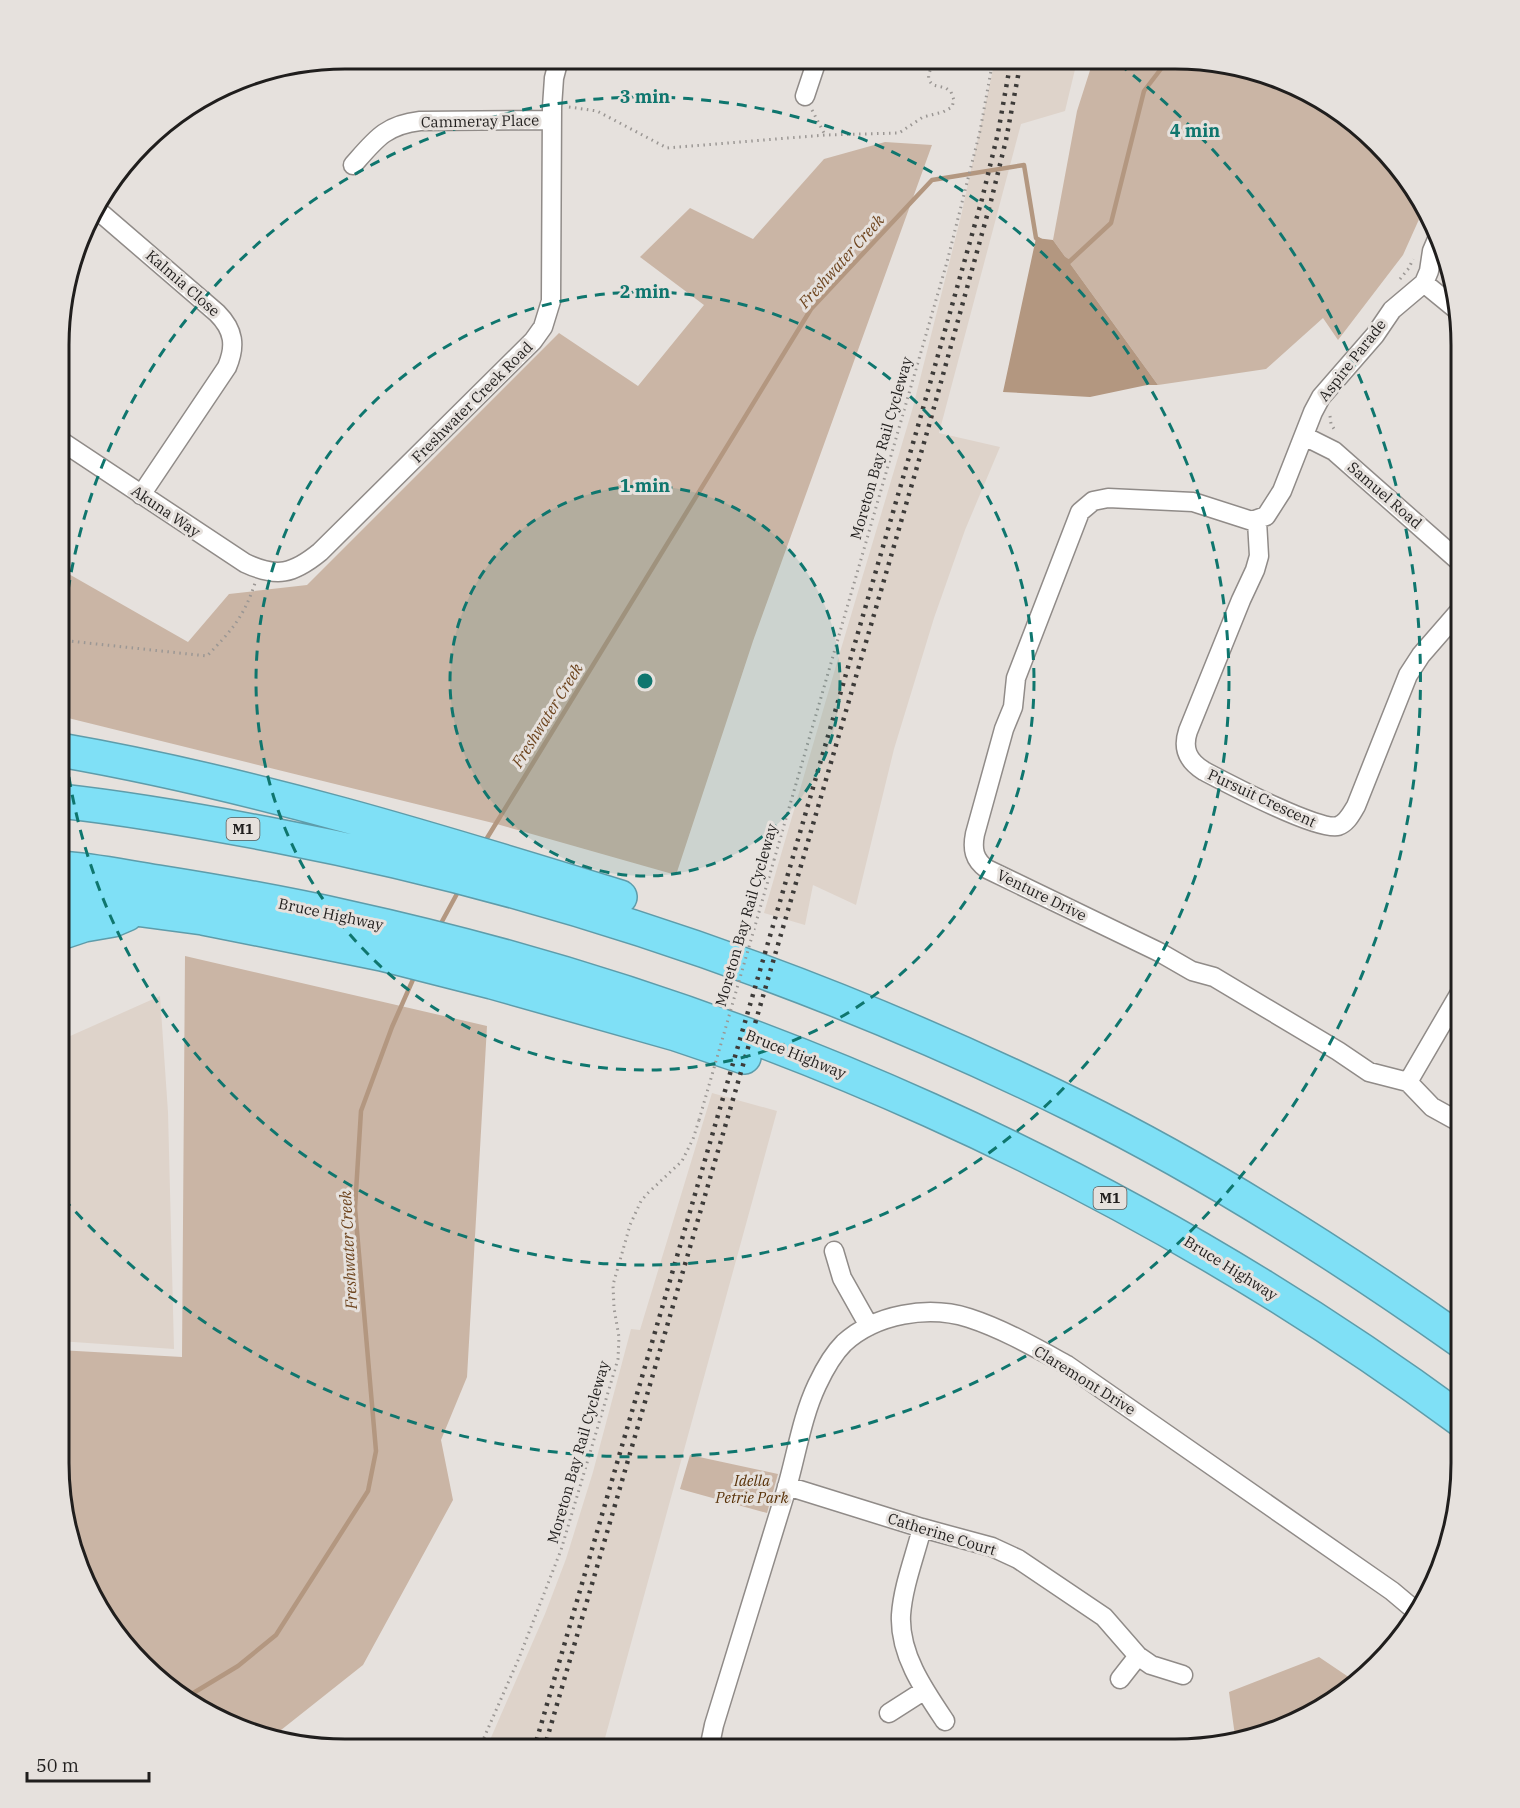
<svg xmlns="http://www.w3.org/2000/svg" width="1520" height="1808" font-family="'IBM Plex Serif',serif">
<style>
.built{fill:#ded3ca}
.green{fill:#cab5a5}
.water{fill:#b39780}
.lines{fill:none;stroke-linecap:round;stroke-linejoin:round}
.stream{stroke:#b39780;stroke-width:4.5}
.street-casing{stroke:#908b88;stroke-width:21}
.highway-casing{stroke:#5e9caa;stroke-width:36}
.path{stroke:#9b9794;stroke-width:3;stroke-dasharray:1.5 4.5;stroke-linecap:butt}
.street{stroke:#fff;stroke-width:18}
.highway{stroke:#7fe0f6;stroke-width:33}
.rail{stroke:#3d3b39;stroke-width:4.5;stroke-dasharray:3 6;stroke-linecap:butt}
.path-bridge{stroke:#9b9794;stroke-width:3;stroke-dasharray:1.5 4.5;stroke-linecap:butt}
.ring{fill:none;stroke:#0f766e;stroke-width:3;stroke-dasharray:10 8}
.labels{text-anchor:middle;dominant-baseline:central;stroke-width:6;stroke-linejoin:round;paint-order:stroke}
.shield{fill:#e6e1dd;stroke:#5b5857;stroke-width:1.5}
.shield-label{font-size:14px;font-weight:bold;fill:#201e1d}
.street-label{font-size:15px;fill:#201e1d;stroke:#e6e1dd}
.park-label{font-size:15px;font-style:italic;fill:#583107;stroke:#e6e1dd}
.water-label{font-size:16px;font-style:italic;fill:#6e451f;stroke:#e6e1dd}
.rim{fill:none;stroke:#201e1d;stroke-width:3}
.centre{fill:#0f766e;stroke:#e6e1dd;stroke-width:3}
.ring-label{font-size:18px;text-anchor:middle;font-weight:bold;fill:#0f766e;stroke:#e6e1dd;stroke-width:6;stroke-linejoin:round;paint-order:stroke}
</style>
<rect width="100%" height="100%" fill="#e6e1dd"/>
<path class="built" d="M995,60L1077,61L1065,111L1021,124L939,433L1000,447L965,530L934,618L894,749L856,905L813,885L805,925L764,913L838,659L913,407L961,216Z
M160,996L168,1112L174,1349L59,1341V1041Z
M712,1093L777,1111L602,1749H486L545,1614L566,1559L593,1472L631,1329L640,1330Z"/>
<path class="green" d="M1093,61H1212L1334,107L1423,202L1425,206L1403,255L1338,340L1323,318L1266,369L1158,385L1053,240L1077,111Z
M885,142L932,145L753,641L676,875L493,823L60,716V569L188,642L229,594L307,585L559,333L638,386L704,305L640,257L690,208L753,239L824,159Z
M185,956L487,1026L467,1377L441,1440L453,1500L363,1665L276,1734L202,1711L142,1665L97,1606L68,1537L59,1463V1350L182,1357Z
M690,1455L778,1474L767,1513L680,1489Z
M1319,1657L1353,1680L1367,1673L1318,1711L1235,1736L1229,1692Z"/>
<path class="water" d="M1036,238L1053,240L1158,385H1147L1090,397L1003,392Z"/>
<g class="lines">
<path class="stream" d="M1064,259L1069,262L1111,223L1144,91L1167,61
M484,843L811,309L932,180L1024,165L1036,238L1041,241
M439,927L459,890
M185,1698L238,1666L276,1635L368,1491L376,1451L355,1208L361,1111L392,1027L415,975"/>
<g class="street-casing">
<path id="street" d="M805,96L817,60
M353,165C375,140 385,125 420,121L552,120
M95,208L217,313C234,330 236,346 227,367L141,495
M1438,237L1432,251L1429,271L1424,283L1392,310L1375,335L1321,397L1313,412L1282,491L1266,516L1252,521L1193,502L1108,498L1093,501L1080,512L1016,678L1013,707L1004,729L975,834C972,849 974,860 987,869L1159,952L1192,971L1214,977L1338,1051L1369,1072L1408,1082L1432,1107L1461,1123
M1424,283L1457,310
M1304,436L1334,451L1461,563
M61,441L245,563C277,578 293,574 320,552L533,341L543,327L551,301L552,107L554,78L559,59
M1257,521L1259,556L1255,570L1241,600L1188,731C1182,749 1188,761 1204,771C1225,782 1319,832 1338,826C1347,823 1351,814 1356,806L1408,675L1421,655L1461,609
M1408,1082L1461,991
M834,1251L842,1278L869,1326
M787,1486L922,1528L992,1547L1018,1559L1104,1617L1138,1656L1151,1665L1183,1675
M922,1528C915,1556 903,1586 901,1615C899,1654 924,1690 945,1721
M1120,1679L1138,1656
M889,1713L925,1690
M709,1749L714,1725C738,1648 762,1571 785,1494C796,1458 801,1419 817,1385C824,1370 833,1354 844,1343C876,1314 928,1305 969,1318C1003,1329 1036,1348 1067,1365L1392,1591L1411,1607L1417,1614"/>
</g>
<g class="highway-casing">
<path id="highway" d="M60,750C250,783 436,840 620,897
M60,801C133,809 206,822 278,836C559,890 821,981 1077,1107C1211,1173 1339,1255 1461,1341
M60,868C93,870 125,877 158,882C221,892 284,903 346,917C748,1005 1129,1176 1461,1420
M60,899L203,918L382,954L492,982L676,1034L744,1057
M60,933L84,925L113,920L127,914"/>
</g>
<path class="path" d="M569,107L597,111L667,148L825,135L899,133L923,117L943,112L952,107L954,100L951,92L946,88L933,85C924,77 931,69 936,60
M812,110L825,135
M1400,279L1409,268L1413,259
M1330,416L1331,424L1336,432
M60,640L207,656C231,631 244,617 255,583
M774,860L947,262L980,131L993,60
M1456,975L1461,966
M479,1749L519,1658L561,1550L618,1359L619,1337L614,1308L613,1285L630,1225L641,1201L648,1193L682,1161L693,1139L699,1120"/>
<use href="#street" class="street"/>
<use href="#highway" class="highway"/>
<path class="rail" d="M534,1749L918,426L982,199L998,133L1011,60
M544,1749L928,429L991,201L1006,140L1021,60"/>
<path class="path-bridge" d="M699,1120L774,860"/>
</g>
<circle cx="645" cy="681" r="195" fill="#0f766e" fill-opacity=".12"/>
<g class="ring">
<circle cx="645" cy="681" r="195"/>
<circle cx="645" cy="681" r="389"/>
<circle cx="645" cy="681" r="584"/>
<path d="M1119 64A778 778 0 1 1 62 1197"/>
</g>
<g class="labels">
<g class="shield">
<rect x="226.5" y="818" width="33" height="22" rx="4.5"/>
<rect x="1093.5" y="1187" width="33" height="22" rx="4.5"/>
</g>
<g class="shield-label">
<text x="243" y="829">M1</text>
<text x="1110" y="1198">M1</text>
</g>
<g class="street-label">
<text transform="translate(480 121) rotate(-1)">Cammeray Place</text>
<text transform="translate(183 283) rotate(41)">Kalmia Close</text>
<text transform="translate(1352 360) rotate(-52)">Aspire Parade</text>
<text transform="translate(472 402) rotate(-45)">Freshwater Creek Road</text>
<text transform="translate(881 448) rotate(-74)">Moreton Bay Rail Cycleway</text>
<text transform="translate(1385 495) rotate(41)">Samuel Road</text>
<text transform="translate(166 511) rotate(34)">Akuna Way</text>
<text transform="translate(1262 798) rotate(25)">Pursuit Crescent</text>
<text transform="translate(1042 895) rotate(26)">Venture Drive</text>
<text transform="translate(331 914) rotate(12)">Bruce Highway</text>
<text transform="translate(746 915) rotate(-74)">Moreton Bay Rail Cycleway</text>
<text transform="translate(796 1054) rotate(22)">Bruce Highway</text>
<text transform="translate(1231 1268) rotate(32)">Bruce Highway</text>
<text transform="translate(1085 1380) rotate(32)">Claremont Drive</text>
<text transform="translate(578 1452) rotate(-74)">Moreton Bay Rail Cycleway</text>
<text transform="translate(942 1534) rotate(17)">Catherine Court</text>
</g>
<g class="park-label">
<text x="752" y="1480">Idella<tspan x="752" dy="17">Petrie Park</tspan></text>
</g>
<g class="water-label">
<text transform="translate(841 261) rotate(-48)">Freshwater Creek</text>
<text transform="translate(547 715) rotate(-58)">Freshwater Creek</text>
<text transform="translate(348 1250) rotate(-93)">Freshwater Creek</text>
</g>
</g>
<path d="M0 0H1520V1808H0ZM345 69H1175A276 276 0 0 1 1451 345V1463A276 276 0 0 1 1175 1739H345A276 276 0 0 1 69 1463V345A276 276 0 0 1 345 69Z" fill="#e6e1dd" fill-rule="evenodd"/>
<path class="rim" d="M345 69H1175A276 276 0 0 1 1451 345V1463A276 276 0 0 1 1175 1739H345A276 276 0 0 1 69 1463V345A276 276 0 0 1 345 69Z"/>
<circle cx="645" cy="681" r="9" class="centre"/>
<g class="ring-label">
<text x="645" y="103">3 min</text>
<text x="1195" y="137">4 min</text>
<text x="645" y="298">2 min</text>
<text x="645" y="492">1 min</text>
</g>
<path d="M27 1772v9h122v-9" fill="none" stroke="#201e1d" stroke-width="3"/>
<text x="36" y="1772" font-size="18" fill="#201e1d" stroke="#e6e1dd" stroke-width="4.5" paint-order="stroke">50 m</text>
</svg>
